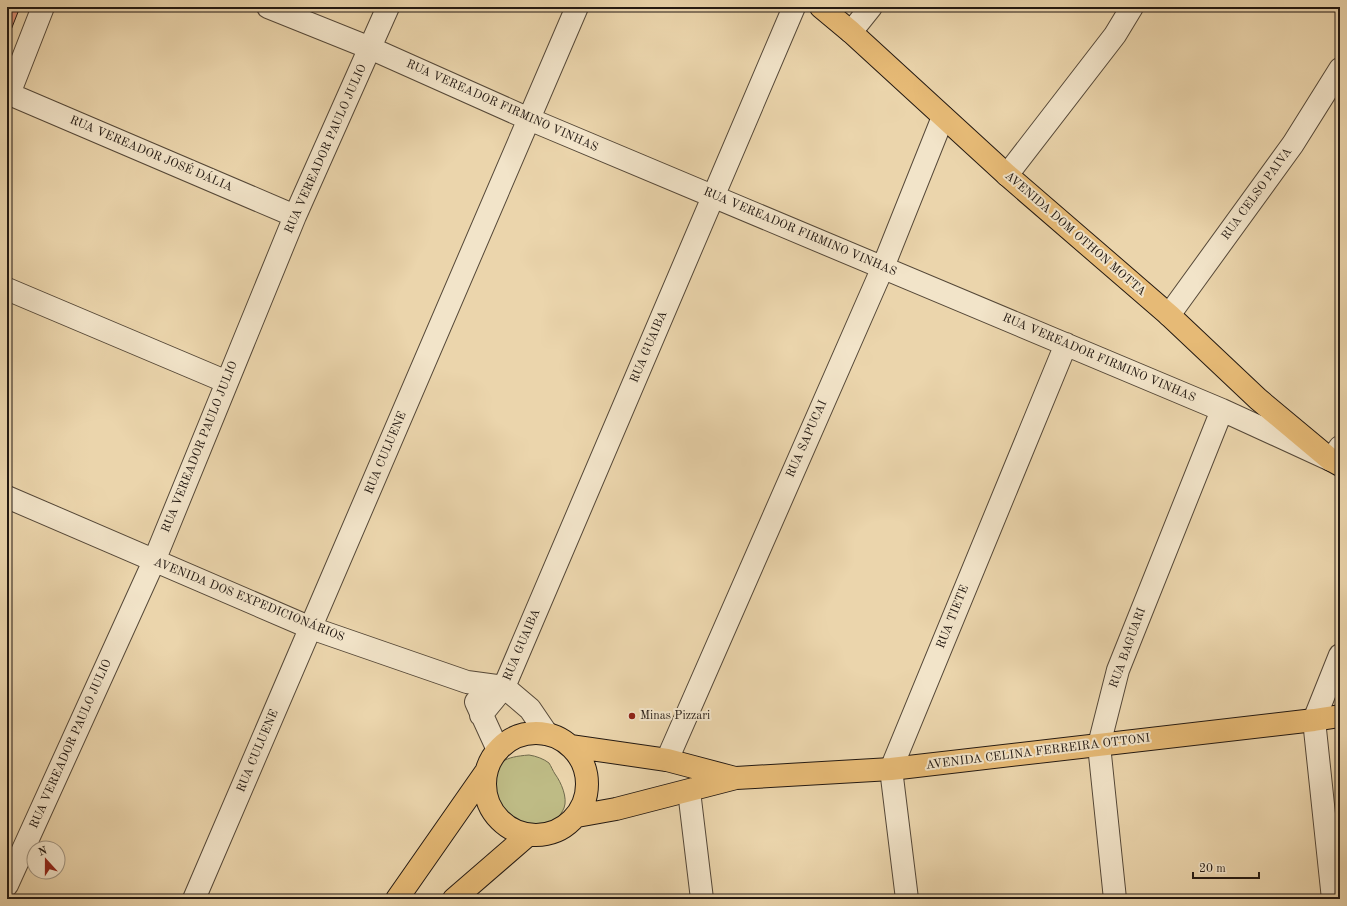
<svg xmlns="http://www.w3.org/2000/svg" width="1347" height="906" font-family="'Old Standard TT',serif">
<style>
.green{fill:#bebb85;stroke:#706a4c}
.building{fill:#e09377;stroke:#231912}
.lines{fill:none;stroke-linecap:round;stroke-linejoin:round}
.minor-casing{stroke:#554838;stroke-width:24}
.major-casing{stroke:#231912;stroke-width:24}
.minor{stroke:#f2e4c9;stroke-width:22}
.major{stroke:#e6ba76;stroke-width:22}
.poi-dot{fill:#8f2418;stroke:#f2e4c9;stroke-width:1.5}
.labels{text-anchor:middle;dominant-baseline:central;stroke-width:4;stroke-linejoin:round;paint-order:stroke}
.street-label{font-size:12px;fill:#231912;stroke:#f2e4c9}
.poi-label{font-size:12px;fill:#231912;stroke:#f2e4c9;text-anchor:start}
</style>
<rect width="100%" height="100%" fill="#ebd5ac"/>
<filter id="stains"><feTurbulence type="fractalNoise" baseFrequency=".005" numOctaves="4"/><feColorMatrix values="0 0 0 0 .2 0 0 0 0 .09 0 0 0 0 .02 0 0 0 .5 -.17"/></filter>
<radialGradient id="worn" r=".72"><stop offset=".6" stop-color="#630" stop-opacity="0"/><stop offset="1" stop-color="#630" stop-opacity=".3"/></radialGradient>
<path class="green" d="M529,755C536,756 544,759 549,763C551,766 553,771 555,774C561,782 568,798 564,808C561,815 552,827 545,831C541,833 537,833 533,834C516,838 503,839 493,822C489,816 483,808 482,800C482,794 484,789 487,783C498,761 504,757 529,755Z"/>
<path class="building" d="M7,7H20L7,40Z"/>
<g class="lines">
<g class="minor-casing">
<path id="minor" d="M268,7L370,48L529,119L1222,410L1331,460L1340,447
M851,32L871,7
M7,93L295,216
M9,94L43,7
M1007,175L1115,35L1132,7
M7,289L227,382
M1169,315L1293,144L1340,69
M7,497L311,628L467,682L504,687L530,709L547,734
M476,702L498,750
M481,715L504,687L794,7
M667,760L883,267L943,117
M689,791L702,899
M7,885L154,561L295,216L388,7
M194,899L577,7
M907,899L891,769L1066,344
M1115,899L1099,745L1118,670L1222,410
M1333,899L1314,720L1340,655"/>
</g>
<g class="major-casing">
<path id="major" d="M821,7L851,32L1007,175L1169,315L1258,399L1331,460L1340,465
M485 784a51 51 0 1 1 102 0a51 51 0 1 1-102 0Z
M570,746L667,760L735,778
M577,816L616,809L736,778L891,769L1314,720L1340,716
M397,899L485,773
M454,899L528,835"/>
</g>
<use href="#minor" class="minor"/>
<use href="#major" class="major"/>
</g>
<circle class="poi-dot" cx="632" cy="716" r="4"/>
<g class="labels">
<g class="street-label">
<text transform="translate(502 106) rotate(24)">RUA VEREADOR FIRMINO VINHAS</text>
<text transform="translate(326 149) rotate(-66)">RUA VEREADOR PAULO JULIO</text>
<text transform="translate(151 154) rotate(23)">RUA VEREADOR JOSÉ DÁLIA</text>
<text transform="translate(1257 194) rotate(-54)">RUA CELSO PAIVA</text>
<text transform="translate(800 232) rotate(23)">RUA VEREADOR FIRMINO VINHAS</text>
<text transform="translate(1075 234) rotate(41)">AVENIDA DOM OTHON MOTTA</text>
<text transform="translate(649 347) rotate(-67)">RUA GUAIBA</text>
<text transform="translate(1099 358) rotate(23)">RUA VEREADOR FIRMINO VINHAS</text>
<text transform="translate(807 439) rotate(-66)">RUA SAPUCAI</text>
<text transform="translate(200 447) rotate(-68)">RUA VEREADOR PAULO JULIO</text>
<text transform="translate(386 453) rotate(-67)">RUA CULUENE</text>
<text transform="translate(249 600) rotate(22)">AVENIDA DOS EXPEDICIONÁRIOS</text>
<text transform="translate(953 617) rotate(-68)">RUA TIETE</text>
<text transform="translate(522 645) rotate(-67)">RUA GUAIBA</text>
<text transform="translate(1128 648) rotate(-70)">RUA BAGUARI</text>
<text transform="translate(71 744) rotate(-66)">RUA VEREADOR PAULO JULIO</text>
<text transform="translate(258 751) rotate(-67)">RUA CULUENE</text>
<text transform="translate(1038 752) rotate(-7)">AVENIDA CELINA FERREIRA OTTONI</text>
</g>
<g class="poi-label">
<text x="640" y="716">Minas Pizzari</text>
</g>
</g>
<rect width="1347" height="906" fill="none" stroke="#ebd5ac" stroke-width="24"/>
<rect x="8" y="8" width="1331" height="890" fill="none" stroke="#231912" stroke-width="2"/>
<rect x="12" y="12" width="1323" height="882" fill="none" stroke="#231912"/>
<g transform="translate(46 860) rotate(339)"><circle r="19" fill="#f2e4c9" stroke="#9f9380"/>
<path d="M0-3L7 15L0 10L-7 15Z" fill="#8f2418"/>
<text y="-6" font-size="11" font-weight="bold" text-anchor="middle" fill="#231912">N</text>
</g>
<path d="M1193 872v6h66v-6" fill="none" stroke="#231912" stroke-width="2"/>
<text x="1199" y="872" font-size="12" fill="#231912" stroke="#f2e4c9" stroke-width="3" paint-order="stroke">20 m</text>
<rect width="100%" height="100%" filter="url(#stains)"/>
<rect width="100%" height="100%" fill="url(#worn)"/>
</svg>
